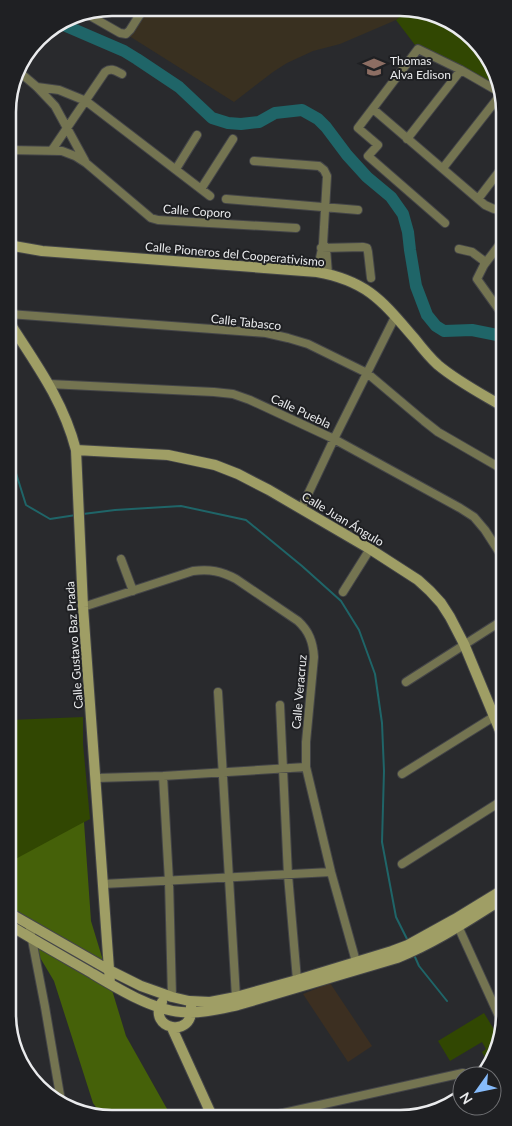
<svg xmlns="http://www.w3.org/2000/svg" width="512" height="1126" font-family="Lato,sans-serif">
<style>
.commercial{fill:#3c2f21}
.industrial{fill:#393020}
.green{fill:#314702}
.forest{fill:#456109}
.lines{fill:none;stroke-linecap:round;stroke-linejoin:round}
.stream{stroke:#1f6568;stroke-width:2}
.river{stroke:#1f6568;stroke-width:12}
.street-casing{stroke:#444548;stroke-width:10}
.secondary-casing{stroke:#444548;stroke-width:12}
.street{stroke:#747451;stroke-width:8}
.secondary{stroke:#9f9e65;stroke-width:10}
.labels{text-anchor:middle;dominant-baseline:central;stroke-width:4;stroke-linejoin:round;paint-order:stroke}
.poi-label{font-size:12px;fill:#eaebed;stroke:#1f2023;text-anchor:start}
.street-label{font-size:12px;fill:#eaebed;stroke:#1f2023}
.rim{fill:none;stroke:#eaebed;stroke-width:2.5}
</style>
<rect width="100%" height="100%" fill="#292a2d"/>
<path class="commercial" d="M330,983L372,1046L348,1062L303,994Z"/>
<path class="industrial" d="M144,8L409,9L396,20L340,44L313,51L287,63L273,72L234,102L126,34Z"/>
<path class="green" d="M409,9H420L469,34L501,85V93L418,49L396,20Z
M83,717V744L90,819L10,863V720Z
M484,1013L498,1036L489,1061H487L482,1052L486,1049L482,1042L450,1061L438,1041Z"/>
<path class="forest" d="M84,822L91,921L126,1036L171,1116H102L93,1103L54,981L11,909L10,862Z"/>
<g class="lines">
<path class="stream" d="M9,465L15,470L26,505L50,519L76,515
M83,514L115,510L181,506L246,520L302,566L341,601L359,630L375,674L382,723L384,771L382,842L396,917L407,939
M415,957L419,966L447,1001"/>
<path class="river" d="M59,23L124,51L137,59L179,87L212,118L228,123L241,124L259,122L275,113L302,110L318,119L326,127L347,155L367,177L391,197L403,214L408,232L410,250L416,286L427,315L436,326L444,331L472,330L502,336"/>
<g class="street-casing">
<path id="street" d="M85,13L120,33L126,34L130,30L144,8
M17,70L37,87L55,106L85,161
M37,87L59,90L86,101L210,196
M373,109L485,205L494,209L501,211
M407,139L461,70
M8,150L62,151L75,156L86,163L151,218L158,220L296,228
M52,150L105,72C111,67 116,71 122,74
M254,161L319,166L324,170L327,176L323,244L317,272
M443,168L501,94
M176,169L197,135
M201,189L233,139
M226,199L358,210
M478,199L501,169
M445,223L368,156L378,145L358,128L418,49L461,70L501,93
M501,244H500L484,265L477,279L502,314
M324,245L326,248L328,274
M321,248L363,247L367,248L368,252L371,278
M459,249L472,252L484,261V265
M9,314L266,333L288,338L308,344L367,373L424,421L438,432L502,469
M49,384L214,392L233,394L250,400L334,439L460,508L474,517L485,530L503,558
M301,509L334,439L395,317
M121,559L133,591
M343,592L370,549
M83,607L193,571C210,569 221,571 236,579L298,621C309,631 313,642 314,657L306,742V767L331,872L357,965
M406,682L503,620
M218,692L236,997
M280,705L288,875L297,980
M402,774L503,711
M163,776L169,881L172,997
M96,778L163,776L306,767
M402,864L503,800
M103,884L331,872
M29,924L45,1007L61,1101
M457,924L503,1025
M481,1070L486,1069
M270,1116L463,1073"/>
</g>
<g class="secondary-casing">
<path id="secondary" d="M8,245L42,251L317,272C368,281 383,302 415,339C422,348 429,357 438,365C457,381 480,393 502,406
M9,322C36,364 63,400 76,450L83,607L110,983
M76,450L168,455L215,465L238,474L269,490L370,549L418,580L430,591L441,603L450,617L464,644L503,738
M11,914L109,970L141,986L172,997L189,1001L210,1002L236,997L297,980L392,951L408,945L455,919L504,889
M11,926C37,942 64,957 90,972C115,987 152,1010 181,1012C200,1014 219,1009 238,1005L397,958C435,943 469,920 504,898
M162,1002C146,1029 195,1040 191,1006
M172,1028L212,1116"/>
</g>
<use href="#street" class="street"/>
<use href="#secondary" class="secondary"/>
</g>
<defs>
<g id="school-bare" transform="scale(1.725)"><path d="M0-5L7-2L0 1L-7-2ZM-4 1L0 2.5L4 1V4Q0 6-4 4Z" fill="#8d6e63" stroke="#1f2023" stroke-width="2.5" paint-order="stroke"/></g>
</defs>
<g fill-rule="evenodd">
<use href="#school-bare" x="374" y="67"/>
</g>
<g class="labels">
<g class="poi-label">
<text x="390" y="60">Thomas<tspan x="390" dy="14">Alva Edison</tspan></text>
</g>
<g class="street-label">
<text transform="translate(197 211) rotate(4)">Calle Coporo</text>
<text transform="translate(235 254) rotate(5)">Calle Pioneros del Cooperativismo</text>
<text transform="translate(246 322) rotate(6)">Calle Tabasco</text>
<text transform="translate(301 411) rotate(25)">Calle Puebla</text>
<text transform="translate(343 519) rotate(31)">Calle Juan Ángulo</text>
<text transform="translate(74 645) rotate(-94)">Calle Gustavo Baz Prada</text>
<text transform="translate(299 692) rotate(-85)">Calle Veracruz</text>
</g>
</g>
<path d="M0 0H512V1126H0ZM112 16H400A96 96 0 0 1 496 112V1014A96 96 0 0 1 400 1110H112A96 96 0 0 1 16 1014V112A96 96 0 0 1 112 16Z" fill="#1f2023" fill-rule="evenodd"/>
<path class="rim" d="M112 16H400A96 96 0 0 1 496 112V1014A96 96 0 0 1 400 1110H112A96 96 0 0 1 16 1014V112A96 96 0 0 1 112 16Z"/>
<g transform="translate(477 1091) rotate(237)"><circle r="24" fill="#1f2023" stroke="#707174"/>
<path d="M0-4L9 19L0 12L-9 19Z" fill="#86bbfb"/>
<text y="-8" font-size="14" font-weight="bold" text-anchor="middle" fill="#eaebed">N</text>
</g>
</svg>
